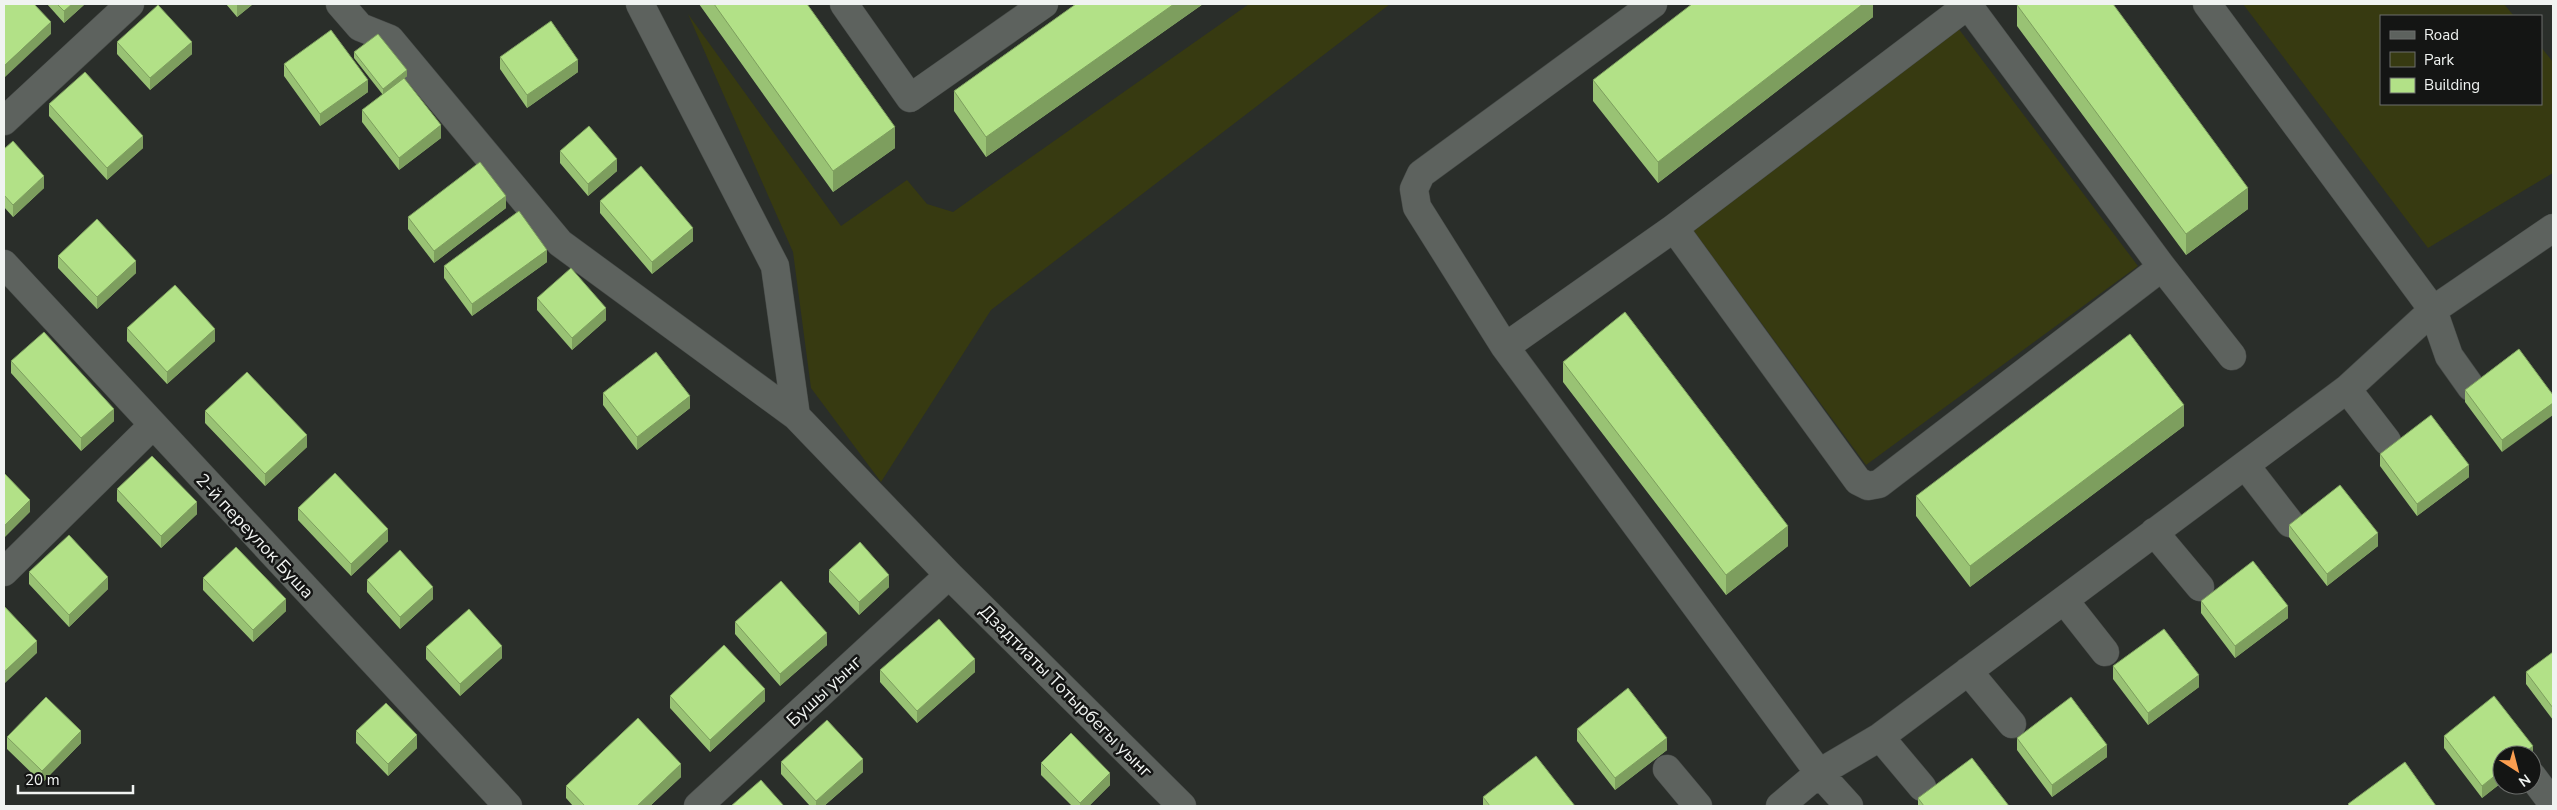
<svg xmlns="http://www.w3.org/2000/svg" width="2557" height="810" font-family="'Nunito Sans',sans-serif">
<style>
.green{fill:#373a11}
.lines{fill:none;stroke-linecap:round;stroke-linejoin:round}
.minor-casing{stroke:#474b48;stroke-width:29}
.minor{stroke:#5d625e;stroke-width:28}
.wall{fill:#99c274}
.shaded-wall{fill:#7d9e5e}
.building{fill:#b2e187;stroke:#7d9e5e}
.labels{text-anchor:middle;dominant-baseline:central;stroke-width:5;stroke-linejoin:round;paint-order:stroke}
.street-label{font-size:18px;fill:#f0f3f1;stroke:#141514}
</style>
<rect width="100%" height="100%" fill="#2a2e2a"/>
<path class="green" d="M1249,4H1390L991,310L881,482L811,388L793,252L688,14L841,226L907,180L927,204L953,212Z
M2243,4H2504L2514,16H2381V104H2541V47L2553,62V173L2428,248Z
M1958,28L2138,266L1866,465L1693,230Z"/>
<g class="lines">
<g class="minor-casing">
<path id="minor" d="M340,4L360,27L390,39L560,243L796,416
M640,4L775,266L796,416L949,575L1182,806
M844,4L910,98L1044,4
M1653,4L1421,174L1414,189L1417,207L1505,347L1819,773L1849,806
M2207,4L2433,310L2449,356L2471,387
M4,121L130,4
M4,264L508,806
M2162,267L1879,484L1868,486L1858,481L1674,228L1968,5L2162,267L2232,356
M1505,347L1674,228
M2347,389L2387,441
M2245,465L2290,523
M2154,532L2200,587
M4,572L152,426
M2064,600L2105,652
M1968,671L2012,724
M1880,737L1922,787
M1667,769L1698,806
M2532,776L2553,804
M698,806L949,575
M1780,806L1819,773L1880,737L2347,389L2433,310L2553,228"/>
</g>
<use href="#minor" class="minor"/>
</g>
<path class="wall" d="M47,4H85L64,23Z
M226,4H253L237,17Z
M699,4H807L895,148L833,192Z
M1076,4H1203L986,157L954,111V91Z
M1873,4V17L1658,183L1593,101V80Z
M2017,5L2248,209L2186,255L2017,26Z
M117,42L192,54L150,90L117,54Z
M354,52L407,76L393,87L441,138L399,170L362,122V110L383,95L354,58Z
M500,57L578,72L527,108L500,69Z
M284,64L368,92L320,126L284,76Z
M49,104L143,148L107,180L49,116Z
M4,149L44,188L13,217L4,207Z
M560,151L617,171L588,196L560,163Z
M600,201L693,241L652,274L600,213Z
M506,208L434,263L408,229V217Z
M58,256L136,273L97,309L58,268Z
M547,262L472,316L444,278V266Z
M537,298L606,320L572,350L537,310Z
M127,328L215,341L167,384L127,341Z
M2519,349L2502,452L2465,402V390Z
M11,361L114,421L81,451L11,373Z
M1563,362L1788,546L1726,595L1563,382Z
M603,393L690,408L637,450L603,405Z
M205,411L307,447L265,486L205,423Z
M2184,426L1970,587L1916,516V496Z
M2380,454L2469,477L2417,516L2380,466Z
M117,489L197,514L161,548L117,501Z
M298,508L388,541L351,576L298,520Z
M2289,525L2378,546L2327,586L2289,537Z
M829,570L889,587L859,615L829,582Z
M29,572L108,589L69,627L29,584Z
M203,578L286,611L253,642L203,590Z
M367,580L433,599L400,629L367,592Z
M2201,601L2288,618L2235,658L2201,613Z
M735,622L827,645L780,686L735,634Z
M426,647L502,658L460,696L426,659Z
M2553,652V720L2526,684V672Z
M2113,666L2199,687L2148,725L2113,679Z
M880,670L975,672L917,723L880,682Z
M670,696L765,701L710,752L670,708Z
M1577,729L1667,750L1615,790L1577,741Z
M356,731L417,748L388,776L356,743Z
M2444,736L2533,758L2482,798L2444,748Z
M7,737L81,743L42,783L7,749Z
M2017,738L2107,757L2052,797L2017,750Z
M781,762L863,772L824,806H810L781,774Z
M1041,763L1110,785L1089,806H1072L1041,775Z
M681,777L650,806H573L566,798V786Z
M1483,797L1575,806H1483Z
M1918,798L2009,806H1918Z"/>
<path class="shaded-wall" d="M72,4H85L64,23V11Z
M239,4H253L237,17V5Z
M1174,4H1203L986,157V137Z
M1863,4H1873V17L1658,183V162Z
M51,22V34L4,78V66Z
M192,42V54L150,90V78Z
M578,60V72L527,108V95Z
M407,70V76L383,95V89Z
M368,80V92L320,126V114Z
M441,125V138L399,170V158Z
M895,127V148L833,192V171Z
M143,136V148L107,180V168Z
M617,159V171L588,196V184Z
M44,176V188L13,217V205Z
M2248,188V209L2186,255V234Z
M506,196V208L434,263V251Z
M693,228V241L652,274V262Z
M547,250V262L472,316V304Z
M136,261V273L97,309V297Z
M606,308V320L572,350V338Z
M215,329V341L167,384V372Z
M690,396V408L637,450V437Z
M2553,403V415L2502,452V440Z
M2184,405V426L1970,587V566Z
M114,409V421L81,451V438Z
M307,435V447L265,486V474Z
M2469,465V477L2417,516V504Z
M30,500V512L4,538V526Z
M197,502V514L161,548V536Z
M1788,526V546L1726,595V575Z
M388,529V541L351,576V564Z
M2378,533V546L2327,586V574Z
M889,575V587L859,615V602Z
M108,577V589L69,627V615Z
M433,587V599L400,629V617Z
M286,599V611L253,642V630Z
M2288,606V618L2235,658V646Z
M827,633V645L780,686V674Z
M37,641V653L4,684V672Z
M502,646V658L460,696V684Z
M975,659V672L917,723V711Z
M2199,675V687L2148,725V713Z
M765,689V701L710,752V740Z
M81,731V743L42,783V771Z
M417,735V748L388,776V764Z
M1667,738V750L1615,790V778Z
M2107,745V757L2052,797V785Z
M2533,746V758L2532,759V755H2522Z
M863,759V772L824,806H816V801Z
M681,764V777L650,806H637Z
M2502,770V782L2482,798V786Z
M1110,773V785L1089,806H1080V803Z"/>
<path class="building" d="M4,4H34L51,22L4,66Z
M57,4H72L64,11Z
M714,4H807L895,127L833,171Z
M1076,4H1174L986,137L954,91Z
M1692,4H1863L1658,162L1593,80Z
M2019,4H2113L2248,188L2186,234L2017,5Z
M158,5L192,42L150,78L117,42Z
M551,21L578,60L527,95L500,57Z
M331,30L368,80L320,114L284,64Z
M378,34L407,70L383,89L354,52Z
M85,72L143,136L107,168L49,104Z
M404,78L441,125L399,158L362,110Z
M589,126L617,159L588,184L560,151Z
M13,141L44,176L13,205L4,195V149Z
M480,162L506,196L434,251L408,217Z
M641,166L693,228L652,262L600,201Z
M519,211L547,250L472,304L444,266Z
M97,219L136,261L97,297L58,256Z
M571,268L606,308L572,338L537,298Z
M175,285L215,329L167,372L127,328Z
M1625,312L1788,526L1726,575L1563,362Z
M44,332L114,409L81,438L11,361Z
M2130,334L2184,405L1970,566L1916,496Z
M2519,349L2553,395V403L2502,440L2465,390Z
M656,352L690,396L637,437L603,393Z
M247,372L307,435L265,474L205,411Z
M2431,415L2469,465L2417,504L2380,454Z
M152,456L197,502L161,536L117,489Z
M4,473L30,500L4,526Z
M335,473L388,529L351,564L298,508Z
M2340,485L2378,533L2327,574L2289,525Z
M69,535L108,577L69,615L29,572Z
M860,542L889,575L859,602L829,570Z
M236,547L286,599L253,630L203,578Z
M400,550L433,587L400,617L367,580Z
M2253,561L2288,606L2235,646L2201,601Z
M781,581L827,633L780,674L735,622Z
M4,606L37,641L4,672Z
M469,609L502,646L460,684L426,647Z
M939,619L975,659L917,711L880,670Z
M2164,629L2199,675L2148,713L2113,666Z
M724,645L765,689L710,740L670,696Z
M2553,652V708L2526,672Z
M1628,688L1667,738L1615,778L1577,729Z
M2494,696L2533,746L2522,755H2502V770L2482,786L2444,736Z
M46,697L81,731L42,771L7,737Z
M2071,697L2107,745L2052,785L2017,738Z
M386,703L417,735L388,764L356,731Z
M638,718L681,764L637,806H585L566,786Z
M827,720L863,759L816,801L781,762Z
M1071,733L1110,773L1080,803L1041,763Z
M1536,756L1575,806H1490L1483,797Z
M1972,758L2009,806H1924L1918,798Z
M2405,762L2436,806H2350L2348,804Z
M761,780L784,806H731Z"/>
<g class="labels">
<g class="street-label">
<text transform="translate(255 536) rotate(47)">2-й переулок Буша</text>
<text transform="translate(824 691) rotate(-43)">Бушы уынг</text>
<text transform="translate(1066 691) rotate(45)">Дзадтиаты Тотырбегы уынг</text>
</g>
</g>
<rect width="2557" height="810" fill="none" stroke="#f0f3f1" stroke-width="10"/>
<rect x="2380" y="15" width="162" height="90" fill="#141514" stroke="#6c6e6c"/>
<rect x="2390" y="31" width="25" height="8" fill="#5d625e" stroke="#6c6e6c"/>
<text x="2424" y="40" font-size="15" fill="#f0f3f1">Road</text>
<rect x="2390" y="52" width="25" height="15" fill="#373a11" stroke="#6c6e6c"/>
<text x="2424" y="65" font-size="15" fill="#f0f3f1">Park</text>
<rect x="2390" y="78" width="25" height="15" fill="#b2e187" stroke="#6c6e6c"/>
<text x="2424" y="90" font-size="15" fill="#f0f3f1">Building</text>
<g transform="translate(2517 770) rotate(144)"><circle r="24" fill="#141514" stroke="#6c6e6c"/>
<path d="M0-4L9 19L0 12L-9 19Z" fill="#fb9e50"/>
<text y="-8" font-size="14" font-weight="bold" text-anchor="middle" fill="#f0f3f1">N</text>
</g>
<path d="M18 785v8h115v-8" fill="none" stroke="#f0f3f1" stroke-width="2.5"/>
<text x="25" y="785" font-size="15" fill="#f0f3f1" stroke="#141514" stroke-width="4" paint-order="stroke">20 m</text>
</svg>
